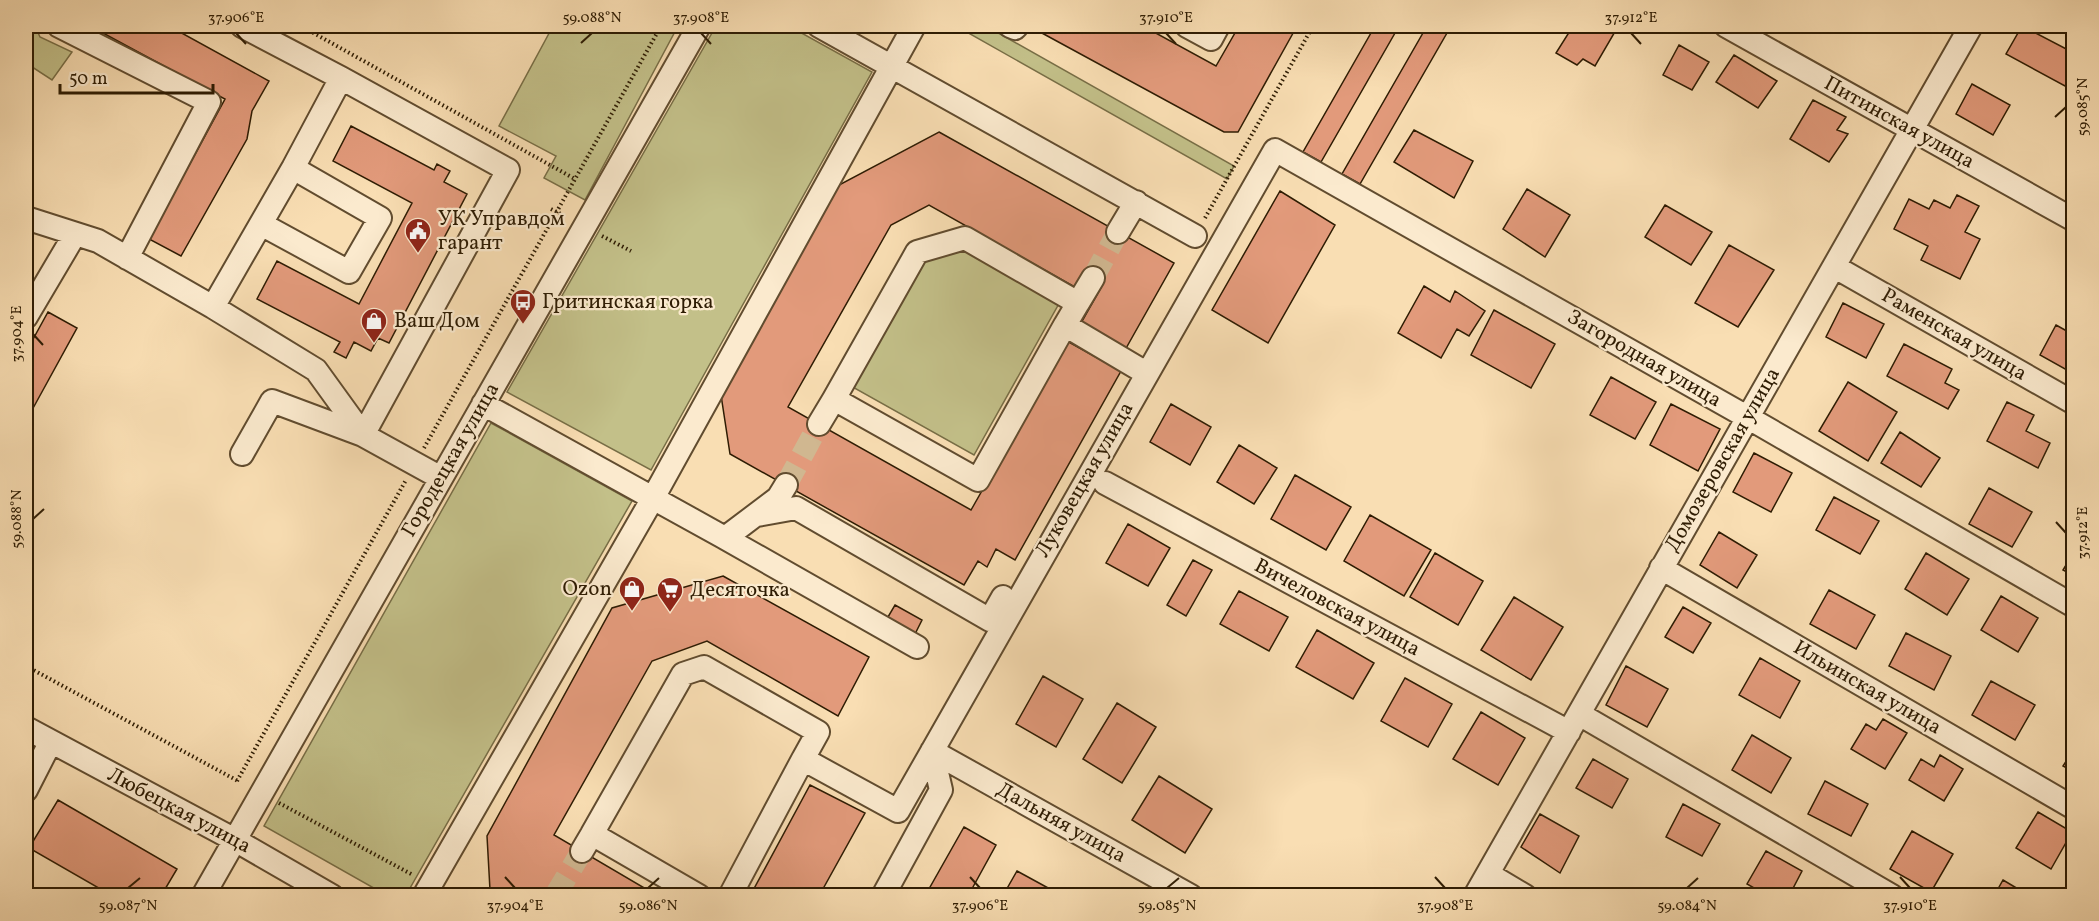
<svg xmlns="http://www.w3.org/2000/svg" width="2099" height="921" font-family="Vollkorn,serif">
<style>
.green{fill:#c3c089;stroke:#786e46;stroke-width:1.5}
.building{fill:#e29a7b;stroke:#2e1c03;stroke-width:1.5}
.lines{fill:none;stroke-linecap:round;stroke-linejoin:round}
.minor-tunnel{stroke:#d0b790;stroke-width:22;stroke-dasharray:22 11;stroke-linecap:butt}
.minor-casing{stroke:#614c2f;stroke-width:26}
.path{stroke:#2e1c03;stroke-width:4;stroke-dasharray:1.5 3;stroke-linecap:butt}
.minor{stroke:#fbeace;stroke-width:22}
.ticks{fill:none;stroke:#2e1c03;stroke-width:2}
.labels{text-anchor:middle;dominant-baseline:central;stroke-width:4.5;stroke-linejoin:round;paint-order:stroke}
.street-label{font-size:21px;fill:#2e1c03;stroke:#fbeace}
.poi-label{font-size:21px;fill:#2e1c03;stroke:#fbeace;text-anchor:start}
.neatline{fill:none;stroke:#2e1c03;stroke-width:2}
.ticks-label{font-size:15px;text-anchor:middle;fill:#2e1c03}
</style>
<rect width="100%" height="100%" fill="#f9deb3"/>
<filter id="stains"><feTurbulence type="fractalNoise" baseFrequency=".00333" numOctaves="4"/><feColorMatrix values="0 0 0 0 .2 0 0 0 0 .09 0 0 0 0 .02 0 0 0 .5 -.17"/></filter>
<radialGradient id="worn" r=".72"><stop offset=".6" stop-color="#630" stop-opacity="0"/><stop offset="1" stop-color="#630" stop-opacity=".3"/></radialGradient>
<path class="green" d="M26,26H35L40,37L72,52L52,80L26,63Z
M553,26H678L585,200L544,178L556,156L499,126Z
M716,26H789L872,72L651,470L507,392Z
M956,26H986L1234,166L1227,179Z
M965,246L1061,300L974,455L849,385L921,258Z
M491,423L632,501L406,895H386L264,826Z"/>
<path class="building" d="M90,26H169L269,81L252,111L247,139L181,256L149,239L225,99Z
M1029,26H1143L1216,66L1239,26H1297L1238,132H1224Z
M1375,26H1399L1321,162L1303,152Z
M1427,26H1451L1360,184L1342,174Z
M1573,26H1610L1616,30L1595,66L1583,59L1577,65L1556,53Z
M2022,26L2074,53V70L2065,86L2006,54Z
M1679,45L1709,62L1692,90L1663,75Z
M1734,55L1777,81L1758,108L1716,82Z
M1972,84L2010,105L1993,135L1956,114Z
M1813,100L1846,117L1837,130L1848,134L1829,162L1790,139Z
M351,126L434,170L437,164L450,171L444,182L467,194L389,343L378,338L371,351L354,342L346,358L334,352L340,342L257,299L277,261L359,304L412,203L333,161Z
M1414,130L1473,161L1454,198L1394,162Z
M939,132L1174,263L1125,350L1080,325L1103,284L1088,276L1080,290L929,205L891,225L788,407L971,510L1067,341L1121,371L1015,560L996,549L987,567L978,561L964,585L730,454L721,395L839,185Z
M1527,189L1570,215L1545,257L1503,229Z
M1280,191L1335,225L1268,343L1212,310Z
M1957,195L1979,206L1965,232L1980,239L1960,279L1921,260L1928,246L1894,229L1909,199L1929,209L1934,200L1950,208Z
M1665,205L1712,232L1691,265L1645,237Z
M1729,245L1774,270L1738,327L1695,303Z
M1424,286L1450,302L1455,291L1485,311L1469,336L1457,329L1441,358L1398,333Z
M1843,303L1884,324L1866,358L1826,337Z
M1494,310L1555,344L1531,388L1471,355Z
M48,312L77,328L26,421V352Z
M2056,325L2074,335V374L2040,355Z
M1904,344L1952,369L1945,383L1959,390L1948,409L1887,376Z
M1611,377L1656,402L1635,439L1590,415Z
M1848,382L1897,412L1868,461L1819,431Z
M2007,402L2034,415L2026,431L2050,443L2038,468L1987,441Z
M1171,404L1211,427L1190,465L1150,442Z
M1671,404L1720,429L1698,471L1650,445Z
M1900,432L1940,458L1921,487L1881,463Z
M1239,445L1277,468L1254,504L1217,482Z
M1754,453L1792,473L1771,512L1733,492Z
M1295,475L1351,507L1326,550L1271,519Z
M1989,488L2032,512L2012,547L1969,524Z
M1834,497L1879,521L1860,554L1816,530Z
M1370,515L1431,550L1404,596L1344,561Z
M1128,524L1170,548L1148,586L1106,563Z
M1719,532L1757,555L1737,588L1700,565Z
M2074,552V576L2063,570Z
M1435,553L1483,581L1458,625L1410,597Z
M1926,553L1969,579L1947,615L1905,589Z
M1193,560L1212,570L1186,616L1167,605Z
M723,576L869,657L838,716L707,641L652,661L554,835L658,896H500L490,890L487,836L612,608Z
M1829,590L1875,615L1856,649L1810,624Z
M1239,591L1288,617L1269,651L1220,624Z
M2001,596L2038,618L2018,652L1981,630Z
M1514,597L1563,627L1531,680L1481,650Z
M895,605L922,620L913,638L885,622Z
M1683,607L1711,623L1693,653L1665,637Z
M1317,630L1374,663L1353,699L1296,667Z
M1906,633L1951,656L1934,690L1889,666Z
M1760,658L1800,681L1780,718L1739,695Z
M1626,666L1668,689L1647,727L1606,705Z
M1043,676L1083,699L1056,747L1016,724Z
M1405,678L1452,704L1428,747L1381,721Z
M1991,681L2035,705L2015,740L1972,715Z
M1117,703L1156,727L1122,783L1083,759Z
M1481,712L1525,738L1498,785L1453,759Z
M1883,719L1907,733L1885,769L1851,749L1866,724L1876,730Z
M1752,735L1791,758L1771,793L1732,770Z
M2074,749V772L2063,766Z
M1940,755L1963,769L1944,801L1909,780L1921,759L1934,767Z
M1593,759L1628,779L1612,808L1576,788Z
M1159,776L1212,809L1185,853L1132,820Z
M1825,781L1868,804L1851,836L1808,814Z
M810,785L865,813L819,896H750Z
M58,800L177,869L161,896H101L104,891L29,848Z
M1683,804L1720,824L1702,856L1666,837Z
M2038,812L2072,832L2051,869L2016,848Z
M1540,814L1579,836L1560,873L1521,847Z
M964,827L996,845L968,896H925Z
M1912,831L1953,854L1931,892L1890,869Z
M1766,851L1802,871L1789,896H1768L1747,884Z
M1017,871L1061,895V896H1011L1005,892Z
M2003,880L2030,896H1994Z
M1363,889L1374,896H1359Z
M1666,889L1678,896H1662Z"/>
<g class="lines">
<path class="minor-tunnel" d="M1093,278L1118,232
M786,485L819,424
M555,896L582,851"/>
<g class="minor-casing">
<path id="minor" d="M59,26L209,102L127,258
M242,26L341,78L508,170L363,435L272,401L242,454
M819,26L1195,236
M1010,26L1015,28L1017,26
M1187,26L1211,39L1218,26
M1726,26L2074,220
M341,78L293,168L213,307L316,370L363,435L441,478
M26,218L98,241L213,307
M261,224L349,272L380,218L293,168
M1118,232L1136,202
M1835,267L2074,403
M1078,303L1093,278
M26,317L75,234
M834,399L917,252L965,238L1078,303L1065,325
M483,404L725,538L778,498L786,485
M819,424L834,399L978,480L1065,325L1146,373
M1105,483L1569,732
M757,515L796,508L990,620L1003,597
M725,538L917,647
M1661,568L2074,808
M1579,714L1892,896
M26,728L235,840L332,896
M932,751L1191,896
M26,790L50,743
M592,834L683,674L704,667L818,732L803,759
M582,851L592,834L699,896
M1488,874L1525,896
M203,896L699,26
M424,896L653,498L914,26
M730,896L803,759L898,811L1275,150L1747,417L2074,606
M883,896L941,790L932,751
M1475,896L1971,26"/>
</g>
<path class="path" d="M301,26L575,179
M551,209L567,217
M1205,218L1313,26
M602,236L631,251
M424,448L661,26
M26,666L238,781
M237,781L406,480
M279,803L413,875"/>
<use href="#minor" class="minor"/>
</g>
<path class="ticks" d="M236,33L246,44M701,33L711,44M1166,33L1176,44M1631,33L1641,44M581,43L592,33M2055,117L2066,107M33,334L43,345M33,519L44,509M2056,522L2066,533M505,877L515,888M970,877L980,888M1435,877L1445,888M1900,877L1910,888M128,888L140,878M648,888L659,878M1167,888L1179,878M1687,888L1698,878"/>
<defs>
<g id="civic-pin" transform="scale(1.35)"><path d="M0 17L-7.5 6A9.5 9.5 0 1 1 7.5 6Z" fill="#8f2418" stroke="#fbeace"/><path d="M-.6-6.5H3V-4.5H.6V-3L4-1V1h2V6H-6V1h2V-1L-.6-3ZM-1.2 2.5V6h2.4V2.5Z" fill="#fff"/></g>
<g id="bus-pin" transform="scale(1.35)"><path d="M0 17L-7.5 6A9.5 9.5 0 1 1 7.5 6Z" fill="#8f2418" stroke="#fbeace"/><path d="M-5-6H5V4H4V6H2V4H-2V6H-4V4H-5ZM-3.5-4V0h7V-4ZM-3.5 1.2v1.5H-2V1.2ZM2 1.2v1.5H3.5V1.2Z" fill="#fff"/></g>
<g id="shop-pin" transform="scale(1.35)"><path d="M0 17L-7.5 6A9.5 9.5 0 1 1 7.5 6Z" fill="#8f2418" stroke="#fbeace"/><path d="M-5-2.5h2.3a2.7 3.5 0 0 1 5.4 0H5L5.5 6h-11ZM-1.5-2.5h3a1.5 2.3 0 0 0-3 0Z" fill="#fff"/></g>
<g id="supermarket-pin" transform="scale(1.35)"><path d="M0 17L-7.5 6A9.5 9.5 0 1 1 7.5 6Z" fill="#8f2418" stroke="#fbeace"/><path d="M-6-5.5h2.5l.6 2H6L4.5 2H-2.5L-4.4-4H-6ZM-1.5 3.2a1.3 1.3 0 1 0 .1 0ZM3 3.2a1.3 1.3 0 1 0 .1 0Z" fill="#fff"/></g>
</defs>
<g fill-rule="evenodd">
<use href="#civic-pin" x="418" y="231"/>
<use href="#bus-pin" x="523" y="302"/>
<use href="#shop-pin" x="374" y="321"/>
<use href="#shop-pin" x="632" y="589"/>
<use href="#supermarket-pin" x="670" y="590"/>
</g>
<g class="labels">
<g class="street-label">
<text transform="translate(1899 123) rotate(29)">Питинская улица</text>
<text transform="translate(1954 335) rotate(30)">Раменская улица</text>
<text transform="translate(1644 359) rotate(30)">Загородная улица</text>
<text transform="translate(451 460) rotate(-60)">Городецкая улица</text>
<text transform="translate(1723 460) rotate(-60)">Домозеровская улица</text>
<text transform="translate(1085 480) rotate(-60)">Луковецкая улица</text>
<text transform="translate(1337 608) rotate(28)">Вичеловская улица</text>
<text transform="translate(1867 688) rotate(30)">Ильинская улица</text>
<text transform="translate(179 811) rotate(28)">Любецкая улица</text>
<text transform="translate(1061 823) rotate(29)">Дальняя улица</text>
</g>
<g class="poi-label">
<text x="438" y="219">УК Управдом<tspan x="438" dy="24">гарант</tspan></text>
<text x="542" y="302">Гритинская горка</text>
<text x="394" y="321">Ваш Дом</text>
<text x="612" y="589" text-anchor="end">Ozon</text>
<text x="690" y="590">Десяточка</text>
</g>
</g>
<rect width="2099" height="921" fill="none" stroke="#f9deb3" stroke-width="66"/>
<path d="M60 84v9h153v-9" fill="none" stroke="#2e1c03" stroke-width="3"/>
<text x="69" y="84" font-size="18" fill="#2e1c03" stroke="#fbeace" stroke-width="4.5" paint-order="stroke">50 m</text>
<rect x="33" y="33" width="2033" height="855" class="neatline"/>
<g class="ticks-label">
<text x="236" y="22">37.906°E</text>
<text x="592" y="22">59.088°N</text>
<text x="701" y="22">37.908°E</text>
<text x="1166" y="22">37.910°E</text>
<text x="1631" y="22">37.912°E</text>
<text transform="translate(2082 107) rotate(-90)" y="5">59.085°N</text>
<text transform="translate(16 334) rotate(-90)" y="5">37.904°E</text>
<text transform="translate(16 519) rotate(-90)" y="5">59.088°N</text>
<text transform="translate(2082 533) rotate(-90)" y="5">37.912°E</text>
<text x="128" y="910">59.087°N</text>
<text x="515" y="910">37.904°E</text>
<text x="648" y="910">59.086°N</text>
<text x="980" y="910">37.906°E</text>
<text x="1167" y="910">59.085°N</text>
<text x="1445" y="910">37.908°E</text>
<text x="1687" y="910">59.084°N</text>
<text x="1910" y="910">37.910°E</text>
</g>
<rect width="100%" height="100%" filter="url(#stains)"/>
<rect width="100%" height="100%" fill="url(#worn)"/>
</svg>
